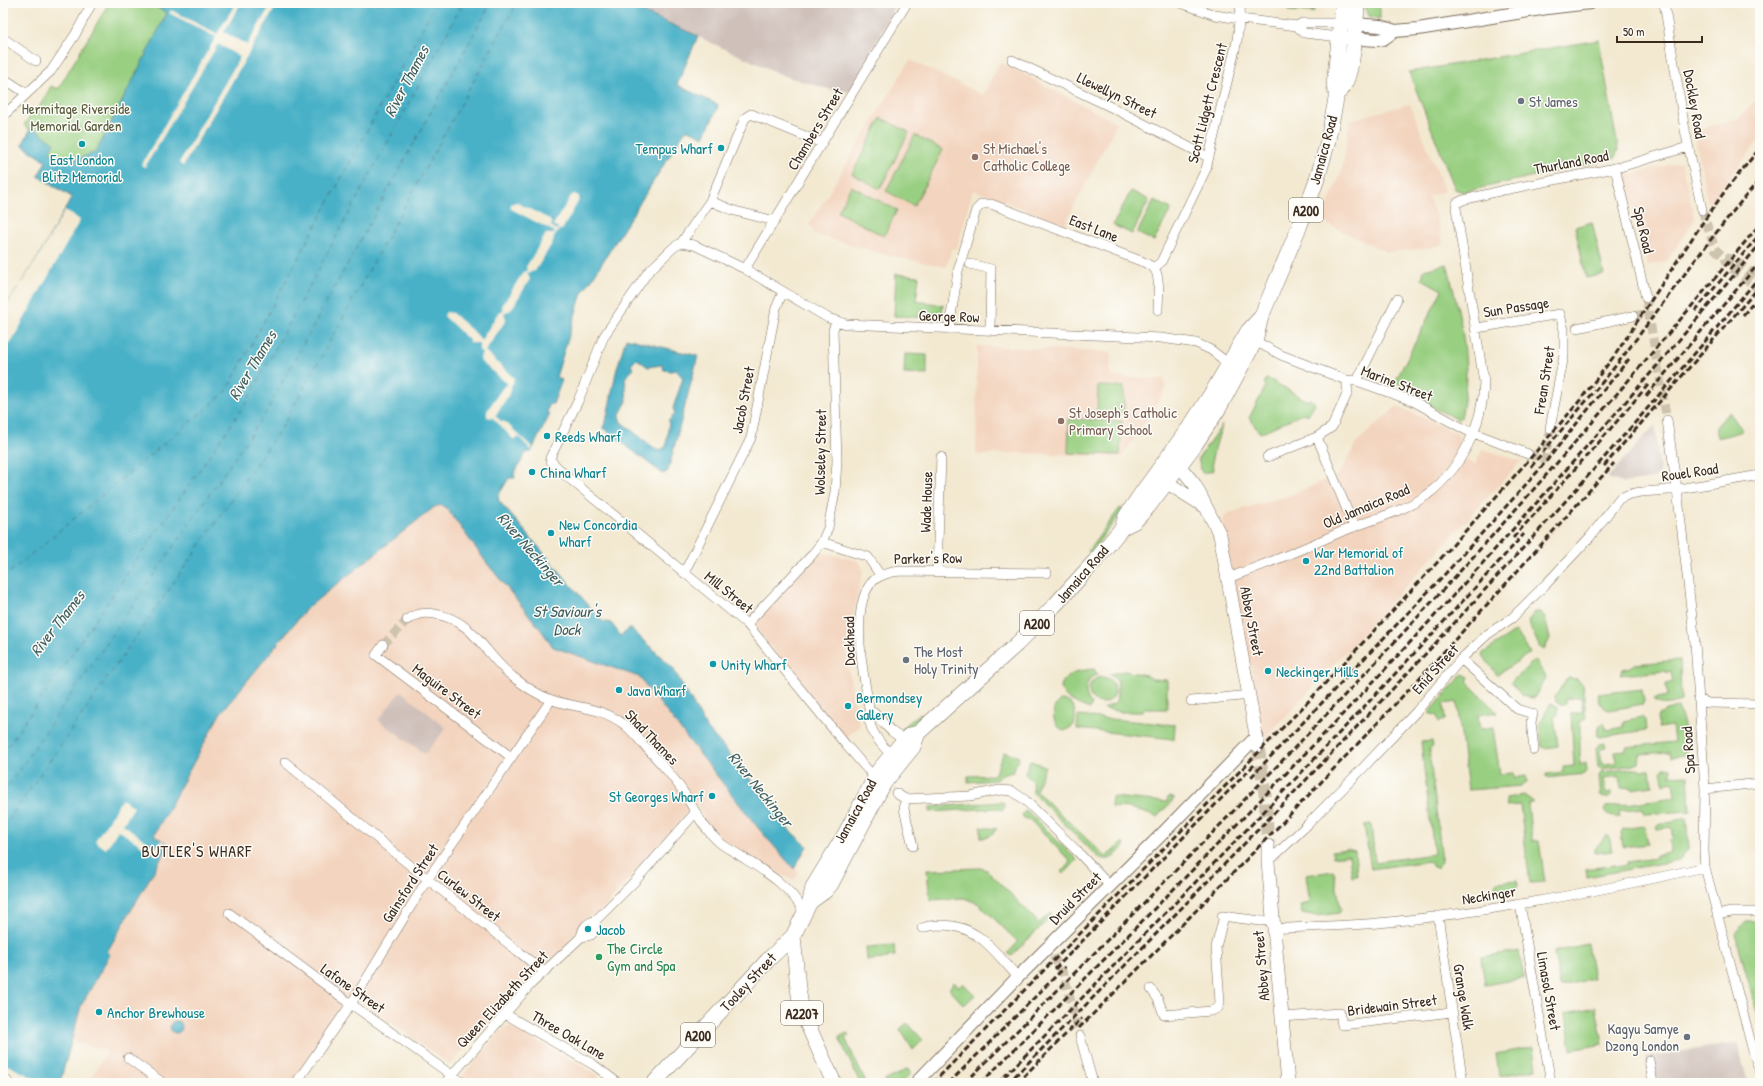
<svg xmlns="http://www.w3.org/2000/svg" width="1763" height="1086" font-family="'Patrick Hand',sans-serif">
<style>
.built{fill:#f3d4be}
.industrial{fill:#cfc0ba}
.green{fill:#99cf81;stroke:#6a7c50}
.water{fill:#49b1c7;stroke:#426e72;fill-rule:evenodd}
.pier{fill:#f3e9d1}
.lines{fill:none;stroke-linecap:round;stroke-linejoin:round}
.ferry{stroke:#416062;stroke-width:1;stroke-dasharray:5 4;stroke-linecap:butt}
.minor-tunnel{stroke:#cec3ad;stroke-width:9;stroke-dasharray:9 4.5;stroke-linecap:butt}
.secondary-tunnel{stroke:#cec3ad;stroke-width:13;stroke-dasharray:13 6;stroke-linecap:butt}
.minor-casing{stroke:#7b6d5d;stroke-width:10}
.tertiary-casing{stroke:#7b6d5d;stroke-width:14}
.secondary-casing{stroke:#7b6d5d;stroke-width:14}
.primary-casing{stroke:#7b6d5d;stroke-width:16}
.trunk-casing{stroke:#7b6d5d;stroke-width:16}
.minor{stroke:#fff;stroke-width:9}
.tertiary{stroke:#fff;stroke-width:12}
.secondary{stroke:#fff;stroke-width:13}
.primary{stroke:#fff;stroke-width:15}
.trunk{stroke:#fff;stroke-width:15}
.rail{stroke:#3b2a1e;stroke-width:3;stroke-dasharray:6 3;stroke-linecap:butt}
.worship-dot{fill:#6b7280;stroke:#fdfcf7;stroke-width:1.5}
.culture-dot{fill:#0f9aa8;stroke:#fdfcf7;stroke-width:1.5}
.education-dot{fill:#8d6e63;stroke:#fdfcf7;stroke-width:1.5}
.leisure-dot{fill:#2e9e5b;stroke:#fdfcf7;stroke-width:1.5}
.labels{text-anchor:middle;dominant-baseline:central;stroke-width:3;stroke-linejoin:round;paint-order:stroke}
.shield{fill:#fdfcf7;stroke:#75695f;stroke-width:1}
.shield-label{font-size:14px;font-weight:bold;fill:#3b2a1e}
.street-label{font-size:15px;fill:#3b2a1e;stroke:#fdfcf7}
.worship-label{font-size:15px;fill:#5b616d;stroke:#fdfcf7;text-anchor:start}
.park-label{font-size:15px;fill:#575c3c;stroke:#fdfcf7}
.culture-label{font-size:15px;fill:#0d838f;stroke:#fdfcf7;text-anchor:start}
.education-label{font-size:15px;fill:#785e54;stroke:#fdfcf7;text-anchor:start}
.leisure-label{font-size:15px;fill:#27864d;stroke:#fdfcf7;text-anchor:start}
.water-label{font-size:16px;font-style:italic;fill:#416062;stroke:#fdfcf7}
.neighbourhood-label{font-size:16px;letter-spacing:1px;fill:#3b2a1e;stroke:#fdfcf7}
</style>
<rect width="100%" height="100%" fill="#fdfcf7"/>
<filter id="ink" filterUnits="userSpaceOnUse"><feTurbulence type="fractalNoise" baseFrequency=".025" numOctaves="2"/><feDisplacementMap in="SourceGraphic" scale="8" xChannelSelector="R" yChannelSelector="G"/><feConvolveMatrix kernelMatrix="1 2 1 2 8 2 1 2 1" color-interpolation-filters="sRGB"/></filter>
<filter id="wash" filterUnits="userSpaceOnUse"><feTurbulence type="fractalNoise" baseFrequency=".012" numOctaves="4" result="noise"/><feDisplacementMap in="SourceGraphic" scale="16" xChannelSelector="R" yChannelSelector="G"/><feGaussianBlur stdDeviation="0.9" result="paint"/><feColorMatrix in="noise" values="0 0 0 0 0 0 0 0 0 0 0 0 0 0 0 0 0 1.4 0 .05"/><feComposite in="paint" operator="in"/></filter>
<g filter="url(#wash)">
<rect width="100%" height="100%" fill="#f3e9d1"/>
<path class="built" d="M910,60L983,95L1000,62L1117,123L1065,224L973,190L957,248L952,249L946,267L891,256L813,234L814,229L809,225Z
M1760,95V139L1708,205L1694,131L1739,118Z
M1410,104L1445,191L1428,197L1436,216L1443,244L1430,248L1386,252L1321,221L1342,170L1350,120Z
M1681,162L1695,219L1667,261L1648,265L1626,175Z
M977,346L1111,352L1110,376L1164,379L1166,389L1122,457L1021,453L976,455Z
M1397,406L1458,434L1461,457L1475,465L1482,449L1521,461L1264,740L1260,736L1258,701L1221,523L1226,514L1293,494L1338,475L1359,440Z
M439,505L443,506L448,510L486,562L541,630L553,647L639,677L759,829L794,869L799,872L794,881L763,865L719,837L707,824L696,801L671,832L602,910L586,918L569,939L568,946L550,963L530,973L450,1065L353,995L295,1083H88L107,1051L72,1041L81,1006L110,954L107,952L169,845L154,835L220,714L307,608L433,507Z
M823,553L857,560L861,564L863,571L846,646L850,678L860,726L844,739L754,626L753,622L818,554Z
M510,1027L598,1075L597,1083H457L479,1055L504,1028Z"/>
<path class="industrial" d="M639,3H896L851,91L839,92L787,77L636,9Z
M1655,425L1660,472L1653,479L1622,483L1607,478Z
M401,691L446,728L425,754L378,720Z
M1737,1043L1748,1083H1650L1645,1057Z"/>
<path class="green" d="M109,3H213L72,197L38,176L46,161L22,145L30,130L24,125L33,112L36,113L51,86L58,89Z
M1288,3H1319L1313,12L1288,11Z
M1363,3H1375L1380,8V19L1369,16Z
M1599,40L1618,149L1615,158L1463,192L1455,189L1409,72Z
M881,118L909,132L880,189L852,174Z
M915,135L943,150L914,206L886,191Z
M851,186L897,210L884,236L838,212Z
M1131,191L1149,200L1132,234L1113,225Z
M1154,200L1171,209L1154,241L1137,233Z
M1592,222L1604,274L1586,278L1575,227Z
M1447,264C1456,300 1466,336 1466,373C1466,388 1464,403 1461,418L1459,420L1419,401L1422,395L1395,382L1442,290L1422,279L1424,270Z
M896,274L919,276L916,301L943,305L942,313L934,318L894,316Z
M905,354L927,355V375L904,374Z
M1267,378L1308,401L1309,399L1315,403L1308,415L1304,413L1260,433L1249,418L1266,386L1264,384Z
M1098,386L1124,387V414L1097,413Z
M1729,412L1743,431L1718,438L1716,427Z
M1069,419L1122,421L1120,455L1068,453Z
M1222,425L1212,458L1213,471L1202,473L1198,459Z
M1120,508L1123,510L1090,553L1088,551Z
M1534,612H1540L1545,617L1550,639L1544,649L1540,648L1528,622Z
M1516,631L1530,653L1497,675L1482,654Z
M1535,660L1546,677L1534,698L1522,696L1511,682Z
M1680,660L1681,701C1671,704 1662,708 1654,699L1667,696L1666,684L1673,682L1671,672L1667,673L1666,671L1620,675L1623,669L1631,667L1634,664Z
M1094,669L1097,674C1084,681 1083,694 1092,705L1090,709C1079,705 1062,699 1061,686C1065,673 1082,670 1094,669Z
M1124,671L1146,675L1152,679L1167,680V709H1144L1143,712H1121L1104,708L1116,703L1118,681L1109,674Z
M1463,674L1469,677L1467,682L1497,712L1478,715L1480,729L1493,728L1500,774L1514,773L1515,778L1526,776L1527,782L1522,786L1468,790L1457,702L1443,704L1445,720L1439,722L1437,716L1429,713Z
M1089 690a13 13 0 1 1 26 0a13 13 0 1 1-26 0Z
M1569,678L1577,679L1583,685L1586,719L1580,722V765L1586,763L1587,771L1585,774L1546,778V774L1563,772V767L1574,766L1571,714L1583,712L1581,697L1565,699L1566,704L1562,705L1556,701L1555,697L1565,681Z
M1642,689L1644,701L1643,704L1610,710L1606,709L1599,703L1598,694Z
M1061,700C1075,701 1077,713 1074,725L1065,731C1052,727 1049,707 1061,700Z
M1551,703L1558,707V715L1554,716L1558,746L1545,748L1542,747L1539,725Z
M1678,708C1686,722 1685,740 1686,755L1671,757L1670,752L1640,754L1639,763L1634,765L1602,769L1598,767L1596,748L1599,744L1605,743L1606,748L1600,749L1602,764L1616,763L1615,751L1626,750V747L1674,742L1672,726L1659,728L1657,718L1659,714H1662L1665,710Z
M921,713L923,716L907,730L904,731L901,729Z
M1078,716L1175,725L1174,739L1077,729Z
M1642,717L1646,721L1647,730L1599,737L1597,734L1600,725L1604,723L1606,730L1623,727V721Z
M1432,741L1433,746L1429,749L1442,862L1437,868L1433,867L1429,861L1371,869L1364,825L1371,824L1375,862L1434,854L1421,742Z
M1004,752L1019,757L1013,772L1002,775L996,780L968,782V776L994,775Z
M1030,761L1045,766L1036,791L1106,857L1122,843L1125,845C1117,854 1110,865 1097,856L1033,793L1032,781L1025,774Z
M1638,768L1641,770H1650L1652,786L1632,789L1631,787L1621,788L1619,776L1604,778L1606,793L1612,792V795L1610,797L1604,798L1601,796L1599,776L1602,772Z
M1664,768H1671V776L1688,775L1690,811L1644,814L1643,808L1619,811L1620,817C1612,818 1608,816 1604,810L1606,807L1675,797L1673,782L1664,784L1661,772Z
M1524,795L1532,801V803L1528,804L1532,841H1539L1545,882L1530,883L1520,805L1506,806V798Z
M1112,797L1167,802L1168,797L1175,798L1157,817L1130,808L1111,807Z
M1003,802L1005,806L1003,810L996,808L930,812V807Z
M1027,811L1077,860L1064,874L1061,872L1070,861L1030,820L1022,817L1024,812Z
M1686,818L1689,847L1679,860L1587,877L1586,869L1616,865L1617,867L1627,865V862L1655,858V855L1671,853L1670,840L1673,839L1671,827L1657,829L1656,826L1658,824Z
M1643,826L1645,828L1648,844L1623,847L1621,833L1623,829Z
M981,827L997,829L989,837L981,838Z
M1607,834L1609,836L1612,851L1595,853V849Z
M1347,849L1355,851L1357,876L1352,877L1349,855L1333,857L1332,851Z
M980,868L987,870L1039,923L1051,913V917L1011,956L1008,953L1018,942L979,904L964,898L930,900L927,870Z
M1334,871L1341,910L1339,913L1317,916L1302,913L1300,905L1310,903L1306,875Z
M1517,880L1518,885L1515,891L1496,894L1495,893V885L1497,882Z
M1746,921H1760V1023L1735,933Z
M1587,944L1593,979L1560,986L1554,952Z
M894,945L895,956L887,957V959L867,960L866,947Z
M1519,951L1524,978L1485,985L1481,957Z
M954,982L959,987L963,983L975,995L964,1005L949,989Z
M1596,1007L1603,1044L1571,1050L1566,1013Z
M907,1023L923,1040L913,1050L900,1029Z
M847,1033L849,1036L845,1038L866,1083H860L839,1037Z
M1534,1047L1537,1069L1499,1076L1496,1054Z
M908,1069L911,1074L902,1083H885L884,1081Z"/>
<path class="water" d="M148,3H638L636,9L698,36L677,85L718,105L717,109L704,137L689,130L685,131L592,279L582,293L556,377L562,380L553,404H550L547,410L549,416L531,452L526,453L514,474L515,478H509L498,496L499,501L602,621L611,623L621,636L630,628L673,668L706,727L745,772L784,825L807,846L794,869L759,829L639,677L553,647L541,630L486,562L448,510C444,505 439,504 433,508L307,608L220,714L154,835L169,845L107,952L110,954L81,1006L60,1082L56,1081L55,1083H3V310L37,259L72,197L38,176L46,161L22,145L32,127L54,143L51,148L50,152C65,166 80,158 96,152L167,13Z
M626,338L698,356L668,471L663,474L603,428L606,422L616,372ZM637,359L648,367L662,365L664,370L671,371L676,370L683,378L673,408L675,414L669,420L666,447L658,451L621,422L619,416L627,401L625,378L634,369L631,365Z
M170 1027a6 6 0 1 1 12 0a6 6 0 1 1-12 0Z"/>
<path class="pier" d="M236,3H241L224,32L247,45L272,3H278L183,166L179,163L240,57L218,44L145,167L141,165L216,37L169,13L171,10L217,34Z
M574,194L579,196V200L562,230L560,229L554,237L553,242L535,271L527,273L530,279L511,310L506,312H504L506,320L485,351L514,378L513,383L511,386V391L495,416L501,421L505,422L533,448L531,450L519,437L516,439H513L493,418L487,417V411L503,387L508,384L481,362L480,358L482,353L479,350V343H469V340L444,316L446,312L452,313L477,335L481,341L498,313L503,310L502,306L522,274L527,270L526,267L546,234H553L555,232L513,210L511,208V204L516,202L549,219L552,224L551,226L557,230L558,228L553,225L571,196Z
M65,210L80,220L10,344L3,340V310L37,259Z
M122,799L134,807L123,824L155,848L162,840L165,842L156,855L118,830L106,849L95,841Z
M3,1063L44,1083H3Z"/>
<g class="lines">
<path class="ferry" d="M3,578L226,392L436,3
M3,753L246,403L463,3
M3,793L265,414L491,3
M3,828L284,424L517,3"/>
</g>
</g>
<g filter="url(#ink)">
<g class="lines">
<path class="minor-tunnel" d="M1702,210L1715,249L1725,258L1728,266L1760,290
M1725,258L1733,259L1760,279
M1646,298L1667,420
M1633,316L1649,313
M1528,454L1545,459L1550,428
M383,645L407,620
M1053,956L1064,975L1080,1036"/>
<path class="secondary-tunnel" d="M1258,746L1265,794L1268,846"/>
<g class="minor-casing">
<path id="minor" d="M1181,3L1215,15L1240,19L1297,26L1302,23H1340
M1664,3L1685,130L1702,210
M1297,26L1304,33L1339,37
M3,38L36,61
M1012,60L1115,109L1208,157
M3,78L26,93
M3,116L51,71L75,35L92,3
M822,143L751,114L745,118L710,201L681,243L674,247L648,272L604,336L578,401L550,458L551,461L565,475L747,624L846,745L867,769L878,779
M1615,168L1646,298
M710,201L735,211L775,221
M681,243L694,245L745,269L828,318L846,324L1161,338L1196,343L1211,350L1229,364
M970,264L991,269L990,331
M1154,268L1161,262L1206,169L1237,41L1241,3
M745,269L907,3
M1477,328L1560,314L1564,330V355L1550,428
M1577,328L1633,316
M949,329L958,271L976,210L982,204H991L1146,263C1148,265 1152,266 1154,268C1161,276 1158,301 1158,310
M1255,341L1281,355L1346,380L1357,381L1413,401L1466,430L1528,454
M1357,381L1397,299
M1667,420L1677,489L1695,643L1705,789L1704,851L1705,867L1753,1051L1760,1072
M1317,437L1354,527
M1267,457L1317,437L1332,427L1348,392L1346,380
M822,542L868,557L880,575
M937,571L941,457
M684,573L751,438L776,308L783,292
M1228,578C1267,564 1305,548 1343,531C1370,520 1403,512 1427,495C1461,469 1483,425 1484,382L1456,208L1457,203L1463,200L1504,190L1620,167L1688,147
M407,620C416,613 425,612 435,614C476,621 483,654 513,677C525,686 537,695 552,700C579,709 600,706 625,725C632,731 638,738 644,745C659,761 674,777 686,796C696,813 704,829 719,842C726,848 735,852 742,857C766,872 790,886 804,912
M747,624L811,556L822,542L828,528L835,492L837,461L833,330L836,322
M383,645L376,655L511,757
M1461,659L1517,709L1533,714L1531,722L1534,750
M1698,699L1708,703L1760,704
M1191,701L1250,695
M869,711L874,713L891,731L904,740
M896,755C885,753 872,733 870,723C868,719 870,715 869,711C869,704 867,696 866,689C861,662 851,601 874,580C882,574 890,572 900,571L1047,573
M285,762L396,854L544,972
M1705,789L1760,783
M896,793L905,799L970,796L1000,790L1012,791L1025,800L1076,850L1110,886
M905,799L904,809L913,846
M1268,862L1307,825L1361,770L1416,712L1461,659L1488,634L1512,618L1548,582L1590,537L1619,499C1636,489 1658,492 1677,489C1704,485 1732,480 1760,475
M1520,904L1551,1083
M229,913L351,1004L463,1083
M1717,915L1731,912H1760
M1222,916L1261,921L1273,920
M1438,916L1463,1083
M922,928C929,925 935,925 943,925C980,926 995,953 1018,977
M1274,929C1312,926 1351,926 1389,922C1495,911 1601,891 1705,867
M581,937C583,927 586,923 596,920L636,880L695,813
M1151,989L1158,999L1164,1015L1211,1011L1218,1008L1220,1002L1216,947L1224,916
M505,1014L594,1065L618,1083
M1282,1017L1340,1013
M1341,1019L1342,1025L1452,1012
M1080,1036L1093,1083
M128,1058L163,1083
M1649,1060L1653,1083
M296,1083L351,1004L427,880L551,700
M445,1083L531,984L581,937L591,935L596,930V920"/>
</g>
<g class="tertiary-casing">
<path id="tertiary" d="M1340,23L1380,26L1395,31L1418,29L1547,8L1590,3
M1347,38L1378,40L1383,39L1395,31
M916,1083L1018,977L1163,833L1257,736"/>
</g>
<g class="secondary-casing">
<path id="secondary" d="M1174,459L1195,485L1220,535L1258,746
M1158,477L1204,506
M1268,846V862L1288,1083"/>
</g>
<g class="primary-casing">
<path id="primary" d="M1336,93C1339,92 1342,90 1343,87C1354,70 1356,24 1357,3
M1123,527L1135,521L1148,507L1194,446L1219,408L1255,341L1261,317L1300,225L1317,179L1327,145L1336,99V93L1334,85L1343,3
M810,902L813,887L844,836L879,770L904,740L910,735L918,733
M793,936L798,988L802,1012L834,1083
M654,1083L768,960L793,936L810,902L825,891L831,884L884,783L913,747L918,733L1017,644L1054,606L1095,561L1122,528L1126,516L1141,494L1191,425L1213,391L1248,331L1261,317"/>
</g>
<g class="trunk-casing">
<path id="trunk" d="M3,1082L5,1083"/>
</g>
<use href="#minor" class="minor"/>
<use href="#tertiary" class="tertiary"/>
<use href="#secondary" class="secondary"/>
<use href="#primary" class="primary"/>
<use href="#trunk" class="trunk"/>
<path class="rail" d="M1695,311L1760,234
M1743,315L1760,295
M1646,396L1760,262
M1604,466L1760,286
M1531,467C1560,430 1592,396 1621,359C1667,299 1710,237 1760,179
M1513,538L1600,441L1648,385
M1251,777L1445,574L1539,470L1629,359
M1055,969L1255,764
M1079,1028C1169,938 1258,849 1345,757C1437,661 1526,562 1614,463
M933,1083L1305,705L1435,565L1527,462L1577,404L1615,355L1701,225L1725,191L1760,148
M949,1083L1065,967
M965,1083C1130,918 1294,752 1452,580C1558,464 1660,345 1760,224
M981,1083C1144,920 1306,757 1461,587C1563,474 1663,361 1760,244
M998,1083C1176,903 1354,722 1524,534
M1008,1083C1268,823 1525,559 1760,276
M1017,1083L1082,1018"/>
</g>
</g>
<g class="worship-dot">
<circle cx="1521" cy="101" r="4"/>
<circle cx="906" cy="660" r="4"/>
<circle cx="1687" cy="1037" r="4"/>
</g>
<g class="culture-dot">
<circle cx="82" cy="144" r="4"/>
<circle cx="721" cy="148" r="4"/>
<circle cx="547" cy="436" r="4"/>
<circle cx="532" cy="472" r="4"/>
<circle cx="551" cy="533" r="4"/>
<circle cx="1306" cy="561" r="4"/>
<circle cx="713" cy="664" r="4"/>
<circle cx="1268" cy="671" r="4"/>
<circle cx="619" cy="690" r="4"/>
<circle cx="848" cy="706" r="4"/>
<circle cx="712" cy="796" r="4"/>
<circle cx="588" cy="929" r="4"/>
<circle cx="99" cy="1012" r="4"/>
</g>
<g class="education-dot">
<circle cx="975" cy="157" r="4"/>
<circle cx="1061" cy="421" r="4"/>
</g>
<circle class="leisure-dot" cx="599" cy="957" r="4"/>
<g class="labels">
<g class="shield">
<rect x="1289" y="198" width="34" height="24" rx="3"/>
<rect x="1020" y="611" width="34" height="24" rx="3"/>
<rect x="781" y="1001" width="42" height="24" rx="3"/>
<rect x="681" y="1023" width="34" height="24" rx="3"/>
</g>
<g class="shield-label">
<text x="1306" y="210">A200</text>
<text x="1037" y="623">A200</text>
<text x="802" y="1013">A2207</text>
<text x="698" y="1035">A200</text>
</g>
<g class="street-label">
<text transform="translate(1117 95) rotate(26)">Llewellyn Street</text>
<text transform="translate(1207 103) rotate(-76)">Scott Lidgett Crescent</text>
<text transform="translate(1695 104) rotate(80)">Dockley Road</text>
<text transform="translate(815 129) rotate(-59)">Chambers Street</text>
<text transform="translate(1323 150) rotate(-75)">Jamaica Road</text>
<text transform="translate(1571 162) rotate(-11)">Thurland Road</text>
<text transform="translate(1094 228) rotate(21)">East Lane</text>
<text transform="translate(1644 230) rotate(77)">Spa Road</text>
<text transform="translate(1516 307) rotate(-9)">Sun Passage</text>
<text transform="translate(949 316) rotate(2)">George Row</text>
<text transform="translate(1544 380) rotate(-81)">Frean Street</text>
<text transform="translate(1397 383) rotate(21)">Marine Street</text>
<text transform="translate(743 400) rotate(-79)">Jacob Street</text>
<text transform="translate(820 452) rotate(-89)">Wolseley Street</text>
<text transform="translate(1690 472) rotate(-8)">Rouel Road</text>
<text transform="translate(926 502) rotate(-88)">Wade House</text>
<text transform="translate(1366 506) rotate(-23)">Old Jamaica Road</text>
<text transform="translate(928 558) rotate(-1)">Parker's Row</text>
<text transform="translate(1082 574) rotate(-49)">Jamaica Road</text>
<text transform="translate(729 592) rotate(39)">Mill Street</text>
<text transform="translate(1252 621) rotate(79)">Abbey Street</text>
<text transform="translate(849 641) rotate(-91)">Dockhead</text>
<text transform="translate(1435 669) rotate(-48)">Enid Street</text>
<text transform="translate(447 691) rotate(37)">Maguire Street</text>
<text transform="translate(652 737) rotate(46)">Shad Thames</text>
<text transform="translate(1688 750) rotate(-94)">Spa Road</text>
<text transform="translate(855 811) rotate(-61)">Jamaica Road</text>
<text transform="translate(410 883) rotate(-57)">Gainsford Street</text>
<text transform="translate(469 895) rotate(38)">Curlew Street</text>
<text transform="translate(1489 895) rotate(-9)">Neckinger</text>
<text transform="translate(1075 898) rotate(-45)">Druid Street</text>
<text transform="translate(1261 966) rotate(-95)">Abbey Street</text>
<text transform="translate(748 982) rotate(-47)">Tooley Street</text>
<text transform="translate(353 988) rotate(35)">Lafone Street</text>
<text transform="translate(1549 991) rotate(80)">Limasol Street</text>
<text transform="translate(1464 997) rotate(81)">Grange Walk</text>
<text transform="translate(502 999) rotate(-47)">Queen Elizabeth Street</text>
<text transform="translate(1392 1005) rotate(-7)">Bridewain Street</text>
<text transform="translate(569 1035) rotate(30)">Three Oak Lane</text>
</g>
<g class="worship-label">
<text x="1529" y="101">St James</text>
<text x="914" y="651">The Most<tspan x="914" dy="17">Holy Trinity</tspan></text>
<text x="1679" y="1028" text-anchor="end">Kagyu Samye<tspan x="1679" dy="17">Dzong London</tspan></text>
</g>
<g class="park-label">
<text x="76" y="108">Hermitage Riverside<tspan x="76" dy="17">Memorial Garden</tspan></text>
</g>
<g class="culture-label">
<text x="713" y="148" text-anchor="end">Tempus Wharf</text>
<text x="82" y="159" text-anchor="middle">East London<tspan x="82" dy="17">Blitz Memorial</tspan></text>
<text x="555" y="436">Reeds Wharf</text>
<text x="540" y="472">China Wharf</text>
<text x="559" y="524">New Concordia<tspan x="559" dy="17">Wharf</tspan></text>
<text x="1314" y="552">War Memorial of<tspan x="1314" dy="17">22nd Battalion</tspan></text>
<text x="721" y="664">Unity Wharf</text>
<text x="1276" y="671">Neckinger Mills</text>
<text x="627" y="690">Java Wharf</text>
<text x="856" y="697">Bermondsey<tspan x="856" dy="17">Gallery</tspan></text>
<text x="704" y="796" text-anchor="end">St Georges Wharf</text>
<text x="596" y="929">Jacob</text>
<text x="107" y="1012">Anchor Brewhouse</text>
</g>
<g class="education-label">
<text x="983" y="148">St Michael's<tspan x="983" dy="17">Catholic College</tspan></text>
<text x="1069" y="412">St Joseph's Catholic<tspan x="1069" dy="17">Primary School</tspan></text>
</g>
<g class="leisure-label">
<text x="607" y="948">The Circle<tspan x="607" dy="17">Gym and Spa</tspan></text>
</g>
<g class="water-label">
<text transform="translate(406 81) rotate(-62)">River Thames</text>
<text transform="translate(252 365) rotate(-59)">River Thames</text>
<text transform="translate(531 549) rotate(49)">River Neckinger</text>
<text x="567" y="611">St Saviour's<tspan x="567" dy="18">Dock</tspan></text>
<text transform="translate(57 623) rotate(-52)">River Thames</text>
<text transform="translate(761 789) rotate(51)">River Neckinger</text>
</g>
<g class="neighbourhood-label">
<text x="197" y="851">BUTLER'S WHARF</text>
</g>
</g>
<rect width="1763" height="1086" fill="none" stroke="#fdfcf7" stroke-width="16"/>
<path d="M1617 36v6h85v-6" fill="none" stroke="#3b2a1e" stroke-width="2"/>
<text x="1623" y="36" font-size="12" fill="#3b2a1e" stroke="#fdfcf7" stroke-width="3" paint-order="stroke">50 m</text>
</svg>
